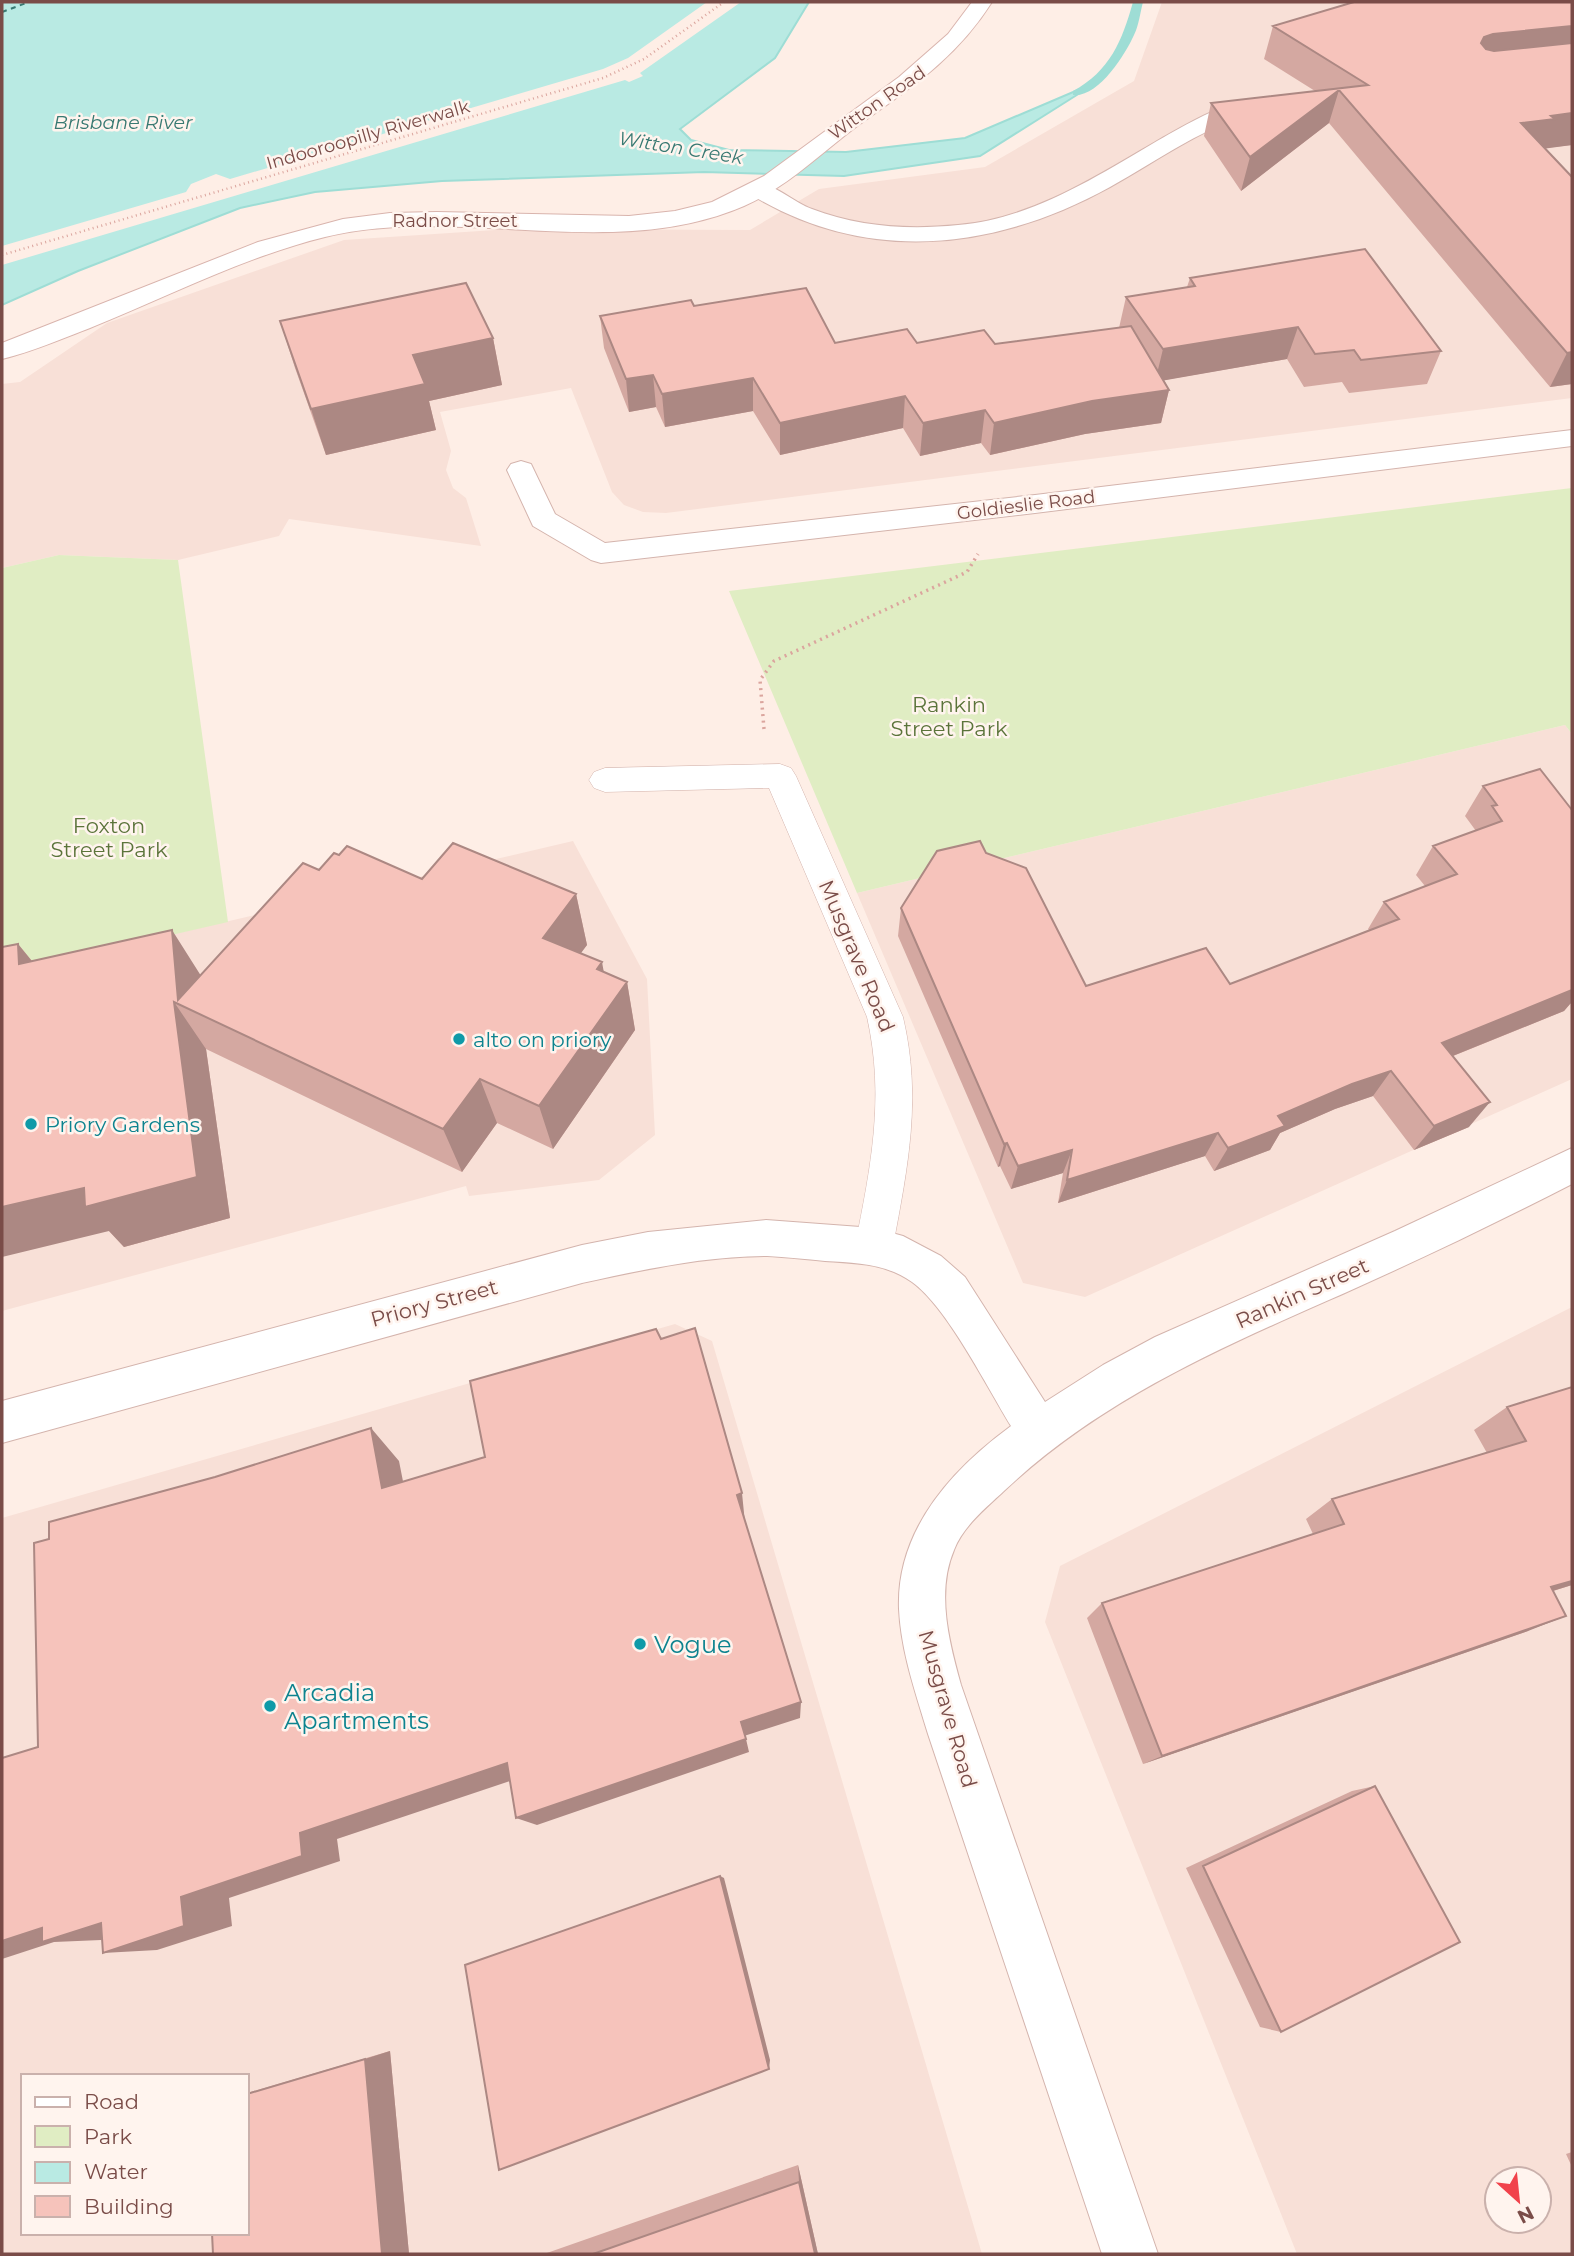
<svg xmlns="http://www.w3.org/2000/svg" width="1574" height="2256" font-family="Montserrat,sans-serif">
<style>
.residential{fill:#f8e0d7;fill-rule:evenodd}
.green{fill:#e0edc3}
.water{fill:#b9eae3;stroke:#9eddd5;stroke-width:2}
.pier{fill:#feeee6}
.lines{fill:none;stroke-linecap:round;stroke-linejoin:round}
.stream{fill:#9eddd5;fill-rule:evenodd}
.ferry{stroke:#387972;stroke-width:2;stroke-dasharray:5 4.5;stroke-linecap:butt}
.lane-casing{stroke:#d4b4ad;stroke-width:1}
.street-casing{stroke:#d4b4ad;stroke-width:2}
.secondary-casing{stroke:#d9b4ad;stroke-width:2}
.path-far1{stroke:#dba59e;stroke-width:2.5;stroke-dasharray:1 3.5;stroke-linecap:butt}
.path{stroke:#dba59e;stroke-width:3.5;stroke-dasharray:2 4.5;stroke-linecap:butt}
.lane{fill:#fff;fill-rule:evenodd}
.street{fill:#fff;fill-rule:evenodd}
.secondary{fill:#fff;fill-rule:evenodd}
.wall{fill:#d4a8a1}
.shaded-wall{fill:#ac8883}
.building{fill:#f6c3bb;stroke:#ac8883;stroke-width:2}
.culture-dot{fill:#0f9aa8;stroke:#fff4ee;stroke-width:2.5}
.labels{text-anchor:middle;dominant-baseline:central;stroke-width:5;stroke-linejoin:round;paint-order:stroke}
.far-street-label{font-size:18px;fill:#7a4c48;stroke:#fff4ee}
.far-water-label{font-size:19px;font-style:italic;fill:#387972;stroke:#fff4ee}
.park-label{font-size:21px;fill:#5b743a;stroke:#fff4ee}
.street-label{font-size:21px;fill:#7a4c48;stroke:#fff4ee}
.culture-label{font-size:21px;fill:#0d838f;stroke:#fff4ee;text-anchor:start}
.near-culture-label{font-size:24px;fill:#0d838f;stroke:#fff4ee;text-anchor:start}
</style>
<rect width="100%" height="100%" fill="#feeee6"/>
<path class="residential" d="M1162,2H1572V398L666,513L643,512L624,505L612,492L571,388L440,412L451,451L446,470L453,488L466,498L481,546L289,519L279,536L178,560L59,555L2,568V384L20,382L107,323L344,240L510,229L750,230L819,189L985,167L1134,81Z
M1565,725L1572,734V1079L1085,1297L1023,1283L857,893Z
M573,841L647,979L655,1135L599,1180L469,1196L466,1186L2,1311V974Z
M1572,1307V2254H1297L1045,1622L1060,1566ZM1497,2179H1539V2221H1497Z
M675,1324L712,1341L982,2254H2V1518ZM23,2076H247V2233H23Z"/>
<path class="green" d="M1572,488V734L1565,725L857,893L729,591Z
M59,555L178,560L228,922L2,974V568Z"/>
<path class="water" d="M2,2H809L775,58L680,129L691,140L729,150L846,152L965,138L1099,81L980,156L844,176L704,172L442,181L315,192L240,208L78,271L2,305Z"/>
<path class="pier" d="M707,2H741L640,73L643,76L629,82L625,80L2,265V246L186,192L191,184L216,174L230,179L603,69L628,58Z"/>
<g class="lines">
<path class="stream" d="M1133,2H1143C1140,13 1139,25 1134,35C1125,55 1098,98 1073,95V91C1110,71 1122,41 1133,2Z"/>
<path class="ferry" d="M2,12L29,2"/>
<g class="lane-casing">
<path id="lane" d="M780,764L791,768L796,776L903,1017C922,1098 908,1166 893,1246L888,1258L874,1264L860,1258L855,1246C871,1166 885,1098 867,1017L769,788L605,792L594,788L589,780L594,772L605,768Z"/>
</g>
<g class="street-casing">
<path id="street" d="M1254,99L1262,101L1265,106L1262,111C1207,124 1159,160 1110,187C994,251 866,265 750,194L746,189L750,184C771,179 792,202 812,209C859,227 909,230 958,225C1031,219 1096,177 1157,141C1189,123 1218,105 1254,99Z
M1572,430V446L1035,513L601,563L591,560L533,526L507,470L511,464L521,461L531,464L555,514L605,543L1035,495Z
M1572,1148V1184C1498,1222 1423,1258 1347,1292C1225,1346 1104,1397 1005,1490C987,1507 963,1526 954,1550C936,1592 949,1642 961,1685L1158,2254H1102L928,1734C916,1694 901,1652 899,1609C896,1531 951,1470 1011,1426C987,1387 947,1307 912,1282C885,1263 856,1263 825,1261C806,1259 786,1257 767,1256C705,1256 642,1270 582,1283L2,1443V1401L582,1245L648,1232L766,1220L874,1228L903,1236L941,1256L965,1277L1045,1402L1103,1365L1155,1337L1395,1231Z"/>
</g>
<g class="secondary-casing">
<path id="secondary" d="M972,2H992C955,60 910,88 856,127C820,154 786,188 744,206C612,263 462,204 325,237C244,257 167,297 90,328C61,339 32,352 2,359V343L258,242L343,219L390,213L437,212L629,216L675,211L712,202L764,176L899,77L948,34Z"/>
</g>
<path class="path-far1" d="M2,255L603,78L644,59L724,2"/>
<path class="path" d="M764,729L760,680L774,661L967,572L978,554"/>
<use href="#lane" class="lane"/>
<use href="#street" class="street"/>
<use href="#secondary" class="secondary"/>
</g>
<path class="wall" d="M1572,2V145L1545,148L1572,177V384L1550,387L1329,123L1241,191L1204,136L1211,103L1315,91L1264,59L1273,26Z
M1190,278L1441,351L1427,384L1349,393L1342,382L1304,387L1287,359L1164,380L1169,390L1161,423L1085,434L990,455L981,443L920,456L903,428L780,455L753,411L665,427L656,407L629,412L604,348L600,316L694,306L835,343L995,344L1119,328L1126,297L1187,287Z
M280,321L493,338L502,385L429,401L436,430L326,455L295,368Z
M1540,769L1570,1004L1564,1011L1453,1056L1469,1127L1414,1150L1373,1096L1335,1109L1280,1133L1270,1150L1214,1171L1205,1156L1058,1203L1063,1173L1011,1189L1000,1166L998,1167L898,936L901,908L986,853L1086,986L1230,984L1369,930L1368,929L1384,902L1425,886L1416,875L1433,846L1476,831L1465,816L1483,786Z
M319,870L422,879L576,894L587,945L580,953L604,972L627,982L635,1030L553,1149L497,1123L462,1172L206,1049L230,1218L124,1247L109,1231L18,944L32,961L200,976Z
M1572,1387V1585L1553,1591L1528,1631L1143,1764L1087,1618L1102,1603L1313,1534L1306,1519L1332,1499L1487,1453L1474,1430L1507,1407Z
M1375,1786L1281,2032L1260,2027L1186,1868L1352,1791Z
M390,2051L409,2254H213L247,2233V2093Z
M1572,2152V2167L1566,2154Z
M798,2165L818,2254H544Z"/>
<path class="shaded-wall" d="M1572,26V56L1481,67V43L1484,37L1493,34Z
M1339,90L1329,123L1241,191L1250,157Z
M1572,113V145L1542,149L1521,123L1551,116Z
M1298,327L1287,359L1155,382L1163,349Z
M493,338L502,385L429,401L436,430L326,455L311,409L413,355Z
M1572,352V384L1550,387L1567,353Z
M653,375L656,407L629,412L626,379Z
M753,378V411L665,427L662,394Z
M1169,390L1161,423L1085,434L990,455L994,423L1092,401Z
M905,396L903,428L780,455V423Z
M985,410L981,443L920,456L923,423Z
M576,894L587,945L556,987L543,938Z
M172,930L203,979L178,1000Z
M18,944L57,992L19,964Z
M602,962L610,1006L627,982L635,1030L553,1149L539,1106L597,969Z
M1572,990V1003L1570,1004L1564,1011L1423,1068L1442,1043Z
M174,1002L206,1049L230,1218L124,1247L109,1231L2,1257V1207L84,1188Z
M1391,1071L1373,1096L1335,1109L1280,1133L1270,1150L1214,1171L1228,1148L1278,1116L1352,1084Z
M480,1079L497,1123L462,1172L443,1129Z
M1490,1102L1469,1127L1414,1150L1434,1126Z
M1218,1133L1205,1156L1058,1203L1067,1180Z
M1007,1143L1000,1166L998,1167L1004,1144Z
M1072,1150L1063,1173L1011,1189L1018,1166Z
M371,1428L399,1461L410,1517L382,1488Z
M742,1493L745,1523L737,1495Z
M1572,1581V1585L1513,1603L1551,1587Z
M1566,1616L1528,1631L1143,1764L1162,1756Z
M801,1702L800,1718L744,1736L741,1722Z
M746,1739L749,1752L537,1825L516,1818Z
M507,1763L528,1775L337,1839L340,1861L229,1898L232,1926L157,1950L103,1953L181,1897L300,1833Z
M720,1876L724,1878L770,2060L769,2069Z
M155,1922L101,1940L54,1942L2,1959V1941L42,1928L101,1923Z
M390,2051L409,2254H382L365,2059Z
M798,2165L818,2254H815L799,2182Z"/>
<path class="building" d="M1354,2H1572V26L1493,34L1484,37L1481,43L1486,49L1494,51L1572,43V113L1551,116L1555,119L1521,123L1572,177V352L1567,353L1339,90L1250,157L1211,103L1368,85L1273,26Z
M1365,249L1441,351L1361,360L1354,350L1315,354L1298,327L1163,349L1126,297L1195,286L1190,278Z
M466,283L493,338L413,355L425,384L311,409L280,321Z
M806,288L835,343L907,329L917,343L984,330L995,344L1131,326L1169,390L1092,401L994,423L985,410L923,423L905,396L780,423L753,378L662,394L653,375L626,379L600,316L691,300L694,306Z
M1540,769L1572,810V990L1442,1043L1490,1102L1434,1126L1391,1071L1352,1084L1278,1116L1285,1126L1228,1148L1218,1133L1067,1180L1072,1150L1018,1166L1007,1143L1004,1144L901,908L937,851L980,841L986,853L1026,868L1086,986L1206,948L1230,984L1399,919L1384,902L1457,874L1433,846L1502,821L1492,806L1497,805L1483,786Z
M453,843L576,894L543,938L602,962L597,969L627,982L539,1106L480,1079L443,1129L174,1002L197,1177L85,1207L84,1188L2,1207V947L18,944L19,964L172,930L178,1000L303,863L319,870L334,853L339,855L347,846L422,879Z
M695,1328L742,1493L737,1495L801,1702L741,1722L746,1739L516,1818L507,1763L300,1833L302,1856L181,1897L184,1926L103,1953L101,1923L42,1942V1928L2,1941V1758L38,1747L34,1543L49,1539V1522L215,1477L371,1428L382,1488L485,1457L470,1381L656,1329L661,1339Z
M1572,1387V1581L1551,1587L1566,1616L1162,1756L1102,1603L1344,1524L1332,1499L1526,1441L1507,1407Z
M1375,1786L1460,1942L1281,2032L1203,1866Z
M720,1876L769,2069L499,2170L465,1965Z
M365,2059L382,2254H213L212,2233H247V2094Z
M799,2182L815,2254H593Z"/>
<g class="culture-dot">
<circle cx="459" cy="1039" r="7"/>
<circle cx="31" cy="1124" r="7"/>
<circle cx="640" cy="1644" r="7"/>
<circle cx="270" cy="1706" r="7"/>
</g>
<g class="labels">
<g class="far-street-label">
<text transform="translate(877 103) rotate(-35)">Witton Road</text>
<text transform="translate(368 135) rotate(-16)">Indooroopilly Riverwalk</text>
<text x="455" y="221">Radnor Street</text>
<text transform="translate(1026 505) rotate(-7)">Goldieslie Road</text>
</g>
<g class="far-water-label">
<text x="123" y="122">Brisbane River</text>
<text transform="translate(681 148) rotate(9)">Witton Creek</text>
</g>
<g class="park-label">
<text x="949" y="704">Rankin<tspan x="949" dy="24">Street Park</tspan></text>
<text x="109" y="825">Foxton<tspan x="109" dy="24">Street Park</tspan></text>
</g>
<g class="street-label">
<text transform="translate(857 956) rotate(67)">Musgrave Road</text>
<text transform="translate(1302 1293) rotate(-24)">Rankin Street</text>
<text transform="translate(434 1303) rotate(-15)">Priory Street</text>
<text transform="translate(948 1709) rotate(74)">Musgrave Road</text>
</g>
<g class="culture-label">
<text x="473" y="1039">alto on priory</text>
<text x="45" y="1124">Priory Gardens</text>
</g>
<g class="near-culture-label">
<text x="654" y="1644">Vogue</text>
<text x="284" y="1692">Arcadia<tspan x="284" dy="28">Apartments</tspan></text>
</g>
</g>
<rect width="1574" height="2256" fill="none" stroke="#7a4c48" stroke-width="7"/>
<rect x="21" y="2074" width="228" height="161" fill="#fff4ee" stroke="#cab1ac" stroke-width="2"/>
<rect x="35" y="2097" width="35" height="10" fill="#ffffff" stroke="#cab1ac" stroke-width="2"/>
<text x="84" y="2109" font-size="21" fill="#7a4c48">Road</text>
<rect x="35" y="2126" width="35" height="21" fill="#e0edc3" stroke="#cab1ac" stroke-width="2"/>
<text x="84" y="2144" font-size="21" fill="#7a4c48">Park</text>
<rect x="35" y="2162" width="35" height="21" fill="#b9eae3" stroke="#cab1ac" stroke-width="2"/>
<text x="84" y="2179" font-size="21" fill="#7a4c48">Water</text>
<rect x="35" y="2196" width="35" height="21" fill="#f6c3bb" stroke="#cab1ac" stroke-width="2"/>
<text x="84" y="2214" font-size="21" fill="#7a4c48">Building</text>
<g transform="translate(1518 2200) rotate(153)"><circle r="33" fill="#fff4ee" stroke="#cab1ac" stroke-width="2"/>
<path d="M0-5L12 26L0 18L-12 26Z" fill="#f1424b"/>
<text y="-10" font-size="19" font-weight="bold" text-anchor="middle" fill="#7a4c48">N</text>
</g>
</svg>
